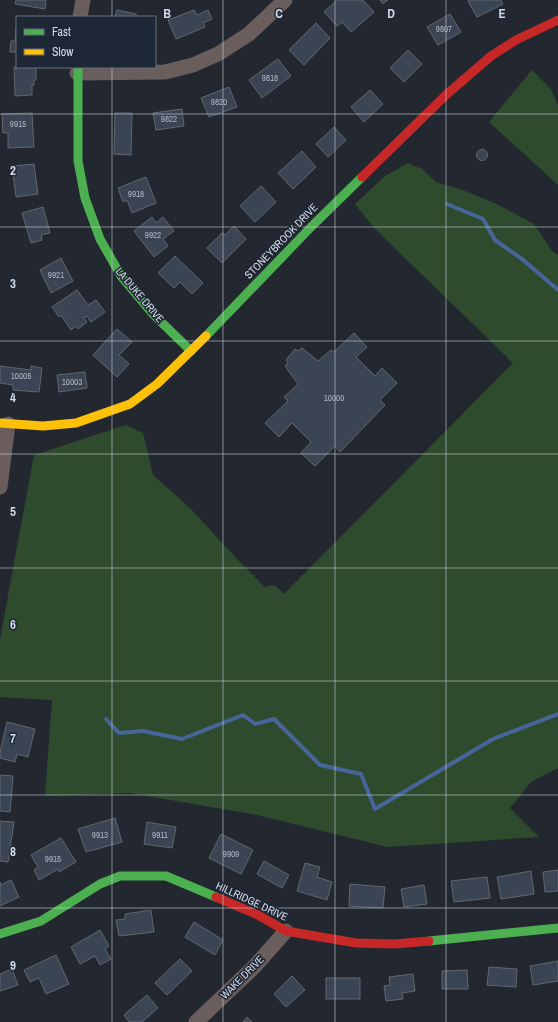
<svg xmlns="http://www.w3.org/2000/svg" width="558" height="1022" font-family="'Archivo Narrow',sans-serif">
<style>
.green{fill:#2e4b2d}
.lines{fill:none;stroke-linecap:round;stroke-linejoin:round}
.stream{stroke:#48659b;stroke-width:4}
.building{fill:#3b4452;stroke:#62676e}
.street{stroke:#695e5c;stroke-width:15}
.fast{stroke:#4caf50;stroke-width:9}
.slow{stroke:#ffc107;stroke-width:9}
.jam{stroke:#c62828;stroke-width:9}
.grid{fill:none;stroke:#d4dae3;stroke-width:1;stroke-opacity:0.55}
.labels{text-anchor:middle;dominant-baseline:central;stroke-width:3;stroke-linejoin:round;paint-order:stroke}
.number-label{font-size:9px;fill:#aeb4bf}
.street-label{font-size:11px;fill:#d4dae3;stroke:#1e2735}
.grid-label{font-size:13px;text-anchor:middle;font-weight:bold;fill:#d4dae3;stroke:#1e2735;stroke-width:3;stroke-linejoin:round;paint-order:stroke}
</style>
<rect width="100%" height="100%" fill="#232830"/>
<path class="green" d="M532,70L551,89L558,106V185L489,122Z
M408,163L422,169L436,182L468,192L499,205L534,224L552,251L558,255V768L531,782L510,808L539,837L388,847L257,815L130,793L45,796L52,700L0,697V639L34,455L126,425L143,433L153,475L190,508L237,559L265,587L274,585L284,594L513,363L374,228L355,204L385,176Z"/>
<g class="lines">
<path class="stream" d="M447,204L483,219L495,240L522,259L558,290
M106,719L119,733L143,731L182,739L243,715L255,724L274,719L320,765L361,774L375,809L493,739L558,714"/>
</g>
<path class="building" d="M16,0H46L45,9L15,4Z
M337,0H363L374,12L351,32L342,22L337,26L324,12Z
M380,0H388L383,4Z
M470,0H501L503,4L477,17L468,1Z
M117,10L136,14V17H115Z
M194,10L197,15L208,10L212,19L203,23L205,27L176,39L168,20Z
M450,14L461,32L438,45L427,27Z
M316,23L330,38L304,65L289,50Z
M16,28L17,29V52H10L11,41H15Z
M408,50L422,64L404,82L390,68Z
M278,59L291,76L262,98L249,80Z
M14,67H36V80H34V85H32V95L15,96Z
M229,87L237,107L209,117L201,98Z
M370,90L383,104L364,122L351,107Z
M182,109L184,126L156,130L153,113Z
M32,113L34,147L8,148V133H3L2,114Z
M115,113H132L131,155L114,154Z
M334,127L346,140L328,157L316,144Z
M476.5 155a5.5 5.5 0 1 1 11 0a5.5 5.5 0 1 1-11 0Z
M302,151L316,167L293,189L278,173Z
M34,164L38,194L16,197L12,166Z
M146,177L156,203L132,213L127,200L123,202L118,188Z
M261,186L276,202L255,222L240,206Z
M43,207L50,233L41,235L42,240L31,243L22,213Z
M152,217L156,223L163,217L174,231L163,239L168,246L154,257L134,231Z
M234,226L246,239L222,263L207,248L222,233L225,235Z
M175,256L203,283L192,294L180,282L174,288L158,273Z
M61,258L73,281L51,293L40,270Z
M77,290L88,305L96,300L105,312L91,322L87,316L84,318L87,322L78,329L76,326L71,330L61,315L59,317L52,307Z
M117,329L132,342L119,355L129,364L117,377L93,355Z
M354,333L367,347L356,357L375,376L382,368L397,383L380,400L385,405L343,449L340,452L335,446L315,466L301,453L311,442L292,423L279,437L265,423L288,401L284,397L298,384L285,366L288,363L286,360L295,349L298,351L302,348L318,361L331,350L334,352Z
M0,366L31,370V366L42,368L39,392L13,390V385L0,383Z
M85,372L87,388L59,392L57,375Z
M7,722L35,729L28,757L17,754L15,762L0,758V752Z
M0,775L13,776L10,812L0,811Z
M115,818L122,842L86,852L78,829Z
M0,821L14,822L8,862L0,861Z
M147,822L176,827L172,848L144,844Z
M221,834L253,850L241,874L209,858Z
M61,838L76,862L59,872L58,869L39,880L34,870L38,867L31,855Z
M264,861L289,875L282,888L257,874Z
M305,863L320,867L317,877L332,882L327,900L297,891Z
M558,870V891L545,892L543,872Z
M531,871L534,894L501,899L497,877Z
M487,877L490,898L454,902L451,881Z
M11,880L19,897L0,906V882L1,885Z
M350,884L385,887L383,908L349,906Z
M424,885L427,904L404,907L401,889Z
M151,910L154,932L119,936L116,920L125,919V914Z
M194,922L223,940L215,955L185,937Z
M100,930L109,946L105,949L111,959L100,965L95,956L80,964L71,947Z
M56,955L69,984L46,994L39,978L30,982L24,970Z
M180,959L192,971L167,995L155,983Z
M558,961V981L533,985L530,966Z
M489,967L517,969L516,987L487,985Z
M12,969L18,985L0,991V974Z
M467,970L468,989H442V971Z
M413,974L415,991L402,993L403,999L386,1001L384,986L390,985L389,977Z
M292,976L305,990L286,1007L274,994Z
M326,978H360V999H326Z
M147,995L158,1008L142,1022H129L124,1015Z
M247,1017L252,1022H243Z"/>
<g class="lines">
<path class="street" d="M80,17L83,0
M77,73L165,72L193,65L218,54L249,34L285,0
M0,487L8,424
M196,1022L254,967L286,931"/>
<path class="fast" d="M78,67V161L85,198L100,239L121,276L153,314L191,351
M206,336L311,227L362,177
M0,934L41,921L100,884L120,876H166L216,897
M429,941L558,928"/>
<path class="slow" d="M0,423L43,426L76,423L130,404L157,384L206,336"/>
<path class="jam" d="M362,177L447,94L491,56L516,40L558,20
M216,897L258,915L286,931L356,943L395,944L429,941"/>
</g>
<path class="grid" d="M112,0V17M223,0V1022M335,0V1022M446,0V1022M112,67V1022M0,114H558M0,227H558M0,341H558M0,454H558M0,568H558M0,681H558M0,795H558M0,908H558"/>
<g class="labels">
<g class="number-label">
<text x="444" y="29">9807</text>
<text x="270" y="78">9818</text>
<text x="219" y="102">9820</text>
<text x="169" y="119">9822</text>
<text x="18" y="124">9915</text>
<text x="136" y="194">9918</text>
<text x="153" y="235">9922</text>
<text x="56" y="275">9921</text>
<text x="21" y="376">10005</text>
<text x="72" y="382">10003</text>
<text x="334" y="398">10000</text>
<text x="100" y="835">9913</text>
<text x="160" y="835">9911</text>
<text x="231" y="854">9909</text>
<text x="53" y="859">9915</text>
</g>
<g class="street-label">
<text transform="translate(281 241) rotate(-46)">STONEYBROOK DRIVE</text>
<text transform="translate(140 295) rotate(50)">LA DUKE DRIVE</text>
<text transform="translate(252 901) rotate(25)">HILLRIDGE DRIVE</text>
<text transform="translate(242 977) rotate(-45)">WAKE DRIVE</text>
</g>
</g>
<g class="grid-label">
<text x="167" y="18">B</text>
<text x="279" y="18">C</text>
<text x="391" y="18">D</text>
<text x="502" y="18">E</text>
<text x="13" y="175">2</text>
<text x="13" y="288">3</text>
<text x="13" y="402">4</text>
<text x="13" y="516">5</text>
<text x="13" y="629">6</text>
<text x="13" y="743">7</text>
<text x="13" y="856">8</text>
<text x="13" y="970">9</text>
</g>
<rect x="16" y="16" width="140" height="52" fill="#1e2735" stroke="#676f7b"/>
<rect x="24" y="29" width="20" height="6" fill="#4caf50" stroke="#676f7b"/>
<text x="52" y="36" font-size="12" fill="#d4dae3">Fast</text>
<rect x="24" y="49" width="20" height="6" fill="#ffc107" stroke="#676f7b"/>
<text x="52" y="56" font-size="12" fill="#d4dae3">Slow</text>
</svg>
